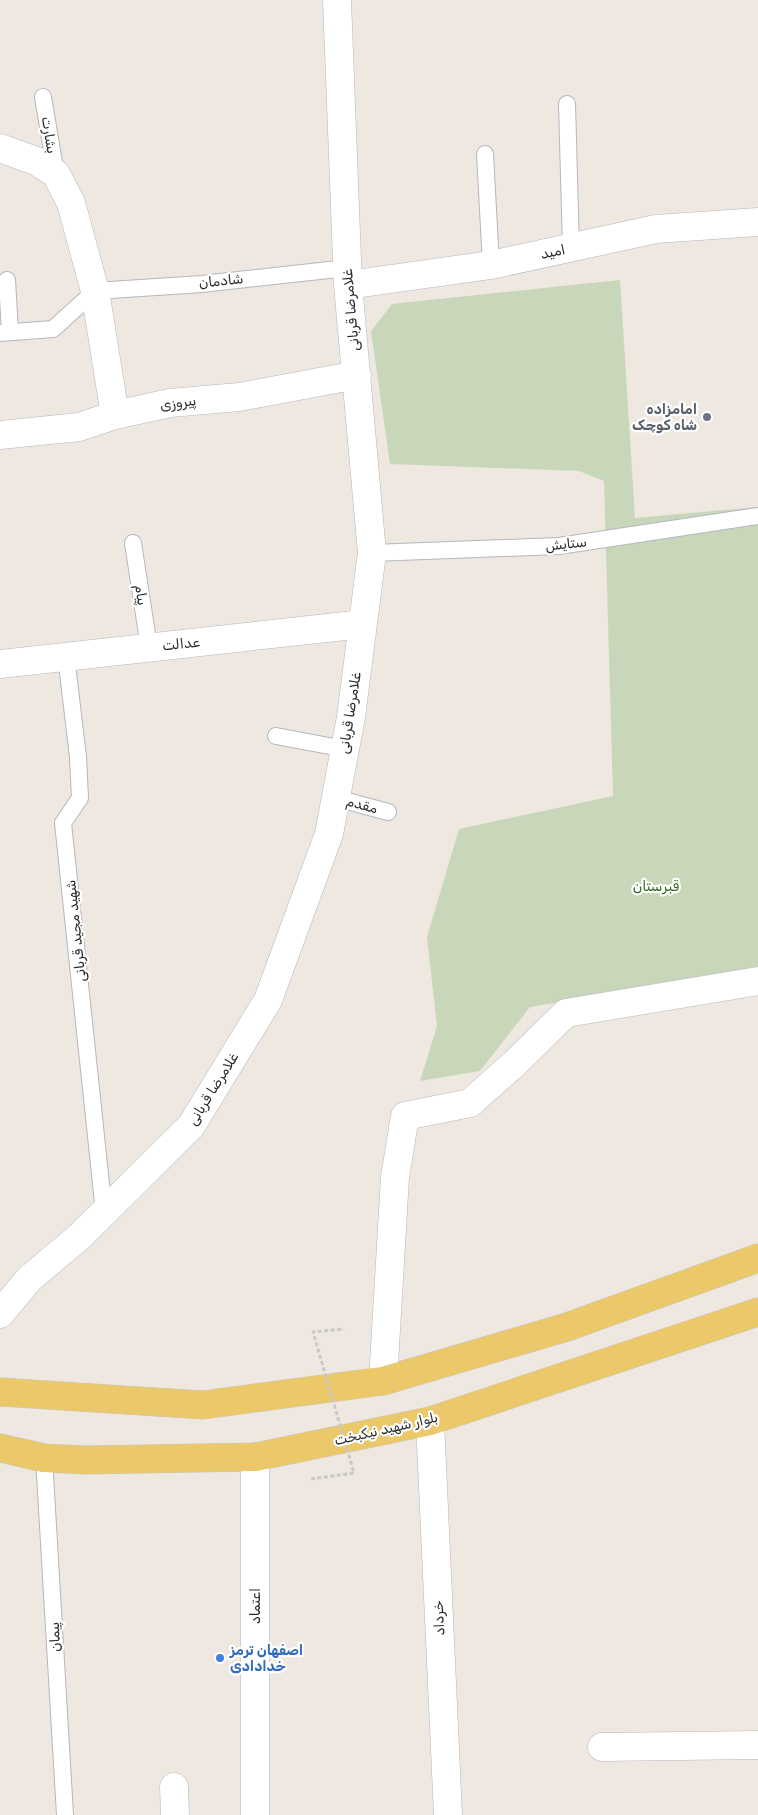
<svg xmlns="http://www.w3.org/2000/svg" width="758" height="1815" font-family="Rubik,'Noto Naskh Arabic',sans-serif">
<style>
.cemetery{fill:#c8d7b9}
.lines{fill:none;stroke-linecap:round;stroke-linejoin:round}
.service-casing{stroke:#b4b7c0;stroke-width:18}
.minor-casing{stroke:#b4b7c0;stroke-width:29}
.primary-casing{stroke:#c8c8c8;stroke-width:29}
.service{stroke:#fff;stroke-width:16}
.minor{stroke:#fff;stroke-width:28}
.primary{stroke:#ebc869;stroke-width:28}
.path-bridge{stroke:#c8c8c8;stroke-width:3;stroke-dasharray:4 2.5;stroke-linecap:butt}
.worship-dot{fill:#6b7280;stroke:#fff;stroke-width:2}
.shop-dot{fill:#3f7fe0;stroke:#fff;stroke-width:2}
.labels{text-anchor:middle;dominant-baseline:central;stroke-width:4.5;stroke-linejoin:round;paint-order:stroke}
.street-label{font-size:14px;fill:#2d2d2d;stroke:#fff}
.worship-label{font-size:14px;font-weight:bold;fill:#5b616d;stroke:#fff;text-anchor:end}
.park-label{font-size:14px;fill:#31691f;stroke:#fff}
.shop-label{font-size:14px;font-weight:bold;fill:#366cbe;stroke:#fff;text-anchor:start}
</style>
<rect width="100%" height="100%" fill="#eee8e1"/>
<path class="cemetery" d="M620,280L635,518L758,507V970L530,1007L480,1071L420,1081L437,1026L427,937L459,829L613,796L604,481L579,471L390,464L371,331L392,304Z"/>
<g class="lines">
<g class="service-casing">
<path id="service" d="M43,97L56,174
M567,104L571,248
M485,154L491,265
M7,280L10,332
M0,333L53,329L95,291L202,284L347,268
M133,543L149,647
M372,553L559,546L758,516
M66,656L78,757L80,798L63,823L104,1212
M276,736L345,749
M336,798L388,812
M44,1458L65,1815"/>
</g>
<g class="minor-casing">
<path id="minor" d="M0,148L36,161L56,174L71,203L95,291L115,415
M348,285L491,265L656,229L758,222
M0,435L79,427L115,415L170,403L239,397L357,375
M0,664L363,624
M0,1314L29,1279L79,1237L191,1126L268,1000L329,834L351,717L372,553L348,285L337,0
M383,1381L395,1177L405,1116L470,1103L514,1064L566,1013L758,981
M430,1421L448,1815
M255,1457V1815
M602,1747L758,1745
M174,1787L175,1815"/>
</g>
<g class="primary-casing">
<path id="primary" d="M0,1392L203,1405L383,1381L567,1327L758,1258
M0,1448L44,1458L86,1460L255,1457L430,1421L758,1312"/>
</g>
<use href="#service" class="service"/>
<use href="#minor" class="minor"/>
<use href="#primary" class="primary"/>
<path class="path-bridge" d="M311,1479L354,1473L313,1332L344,1329"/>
</g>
<circle class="worship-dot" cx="707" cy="417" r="5"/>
<circle class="shop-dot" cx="220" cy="1658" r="5"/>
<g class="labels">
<g class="street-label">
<text transform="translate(49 135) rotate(81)">بشارت</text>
<text transform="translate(553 252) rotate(-12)">امید</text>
<text transform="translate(221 281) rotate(-6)">شادمان</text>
<text transform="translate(351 310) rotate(-95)">غلامرضا قربانی</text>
<text transform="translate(178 403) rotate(-8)">پیروزی</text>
<text transform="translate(566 544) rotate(-6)">ستایش</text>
<text transform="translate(141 595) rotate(81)">پیام</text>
<text transform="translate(181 644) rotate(-6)">عدالت</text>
<text transform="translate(350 713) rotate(-81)">غلامرضا قربانی</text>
<text transform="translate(362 805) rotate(15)">مقدم</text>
<text transform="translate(76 931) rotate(-96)">شهید مجید قربانی</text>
<text transform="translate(213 1089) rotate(-58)">غلامرضا قربانی</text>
<text transform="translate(386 1429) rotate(-13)">بلوار شهید نیکبخت</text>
<text transform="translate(255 1606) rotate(-90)">اعتماد</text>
<text transform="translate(439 1618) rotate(-93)">خرداد</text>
<text transform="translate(55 1637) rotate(-93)">پیمان</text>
</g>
<g class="worship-label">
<text x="697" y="409">امامزاده<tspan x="697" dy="16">شاه کوچک</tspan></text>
</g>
<g class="park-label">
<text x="656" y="886">قبرستان</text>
</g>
<g class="shop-label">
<text x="230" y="1650">اصفهان ترمز<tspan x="230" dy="16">خدادادی</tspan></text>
</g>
</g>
</svg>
